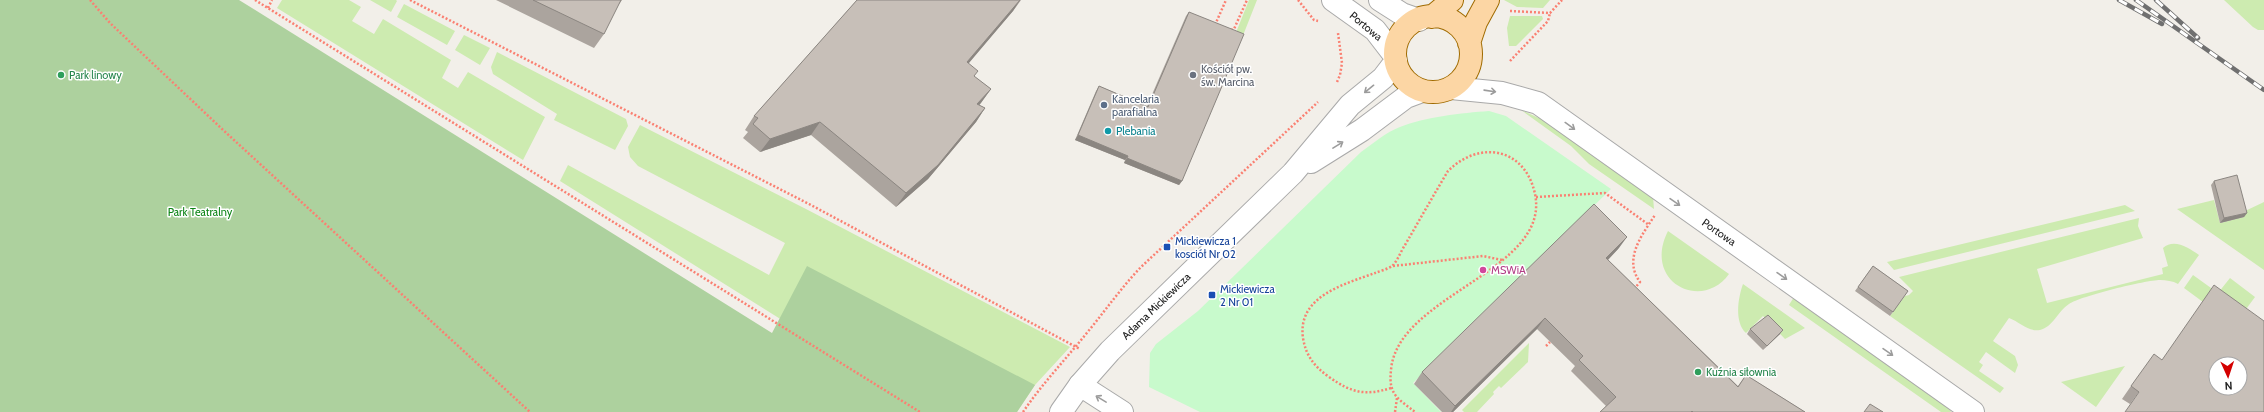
<svg xmlns="http://www.w3.org/2000/svg" width="2264" height="412" font-family="Cabin,sans-serif">
<style>
.grass{fill:#cdebb0}
.forest{fill:#add19e}
.park{fill:#c8facc}
.lines{fill:none;stroke-linecap:round;stroke-linejoin:round}
.minor-casing{stroke:#a9a9a9;stroke-width:24}
.tertiary-casing{stroke:#a9a9a9;stroke-width:24}
.primary-casing{stroke:#a06b00;stroke-width:24}
.path{stroke:#fa8072;stroke-width:2.5;stroke-dasharray:2 2;stroke-linecap:butt}
.minor{stroke:#fff;stroke-width:22}
.tertiary{stroke:#fff;stroke-width:22}
.primary{stroke:#fcd6a4;stroke-width:22}
.rail-casing{stroke:#707070;stroke-width:4.5}
.rail{stroke:#fff;stroke-width:3;stroke-dasharray:9;stroke-linecap:butt}
.wall{fill:#aba49e}
.shaded-wall{fill:#8b8681}
.building{fill:#c7bfb8;stroke:#8b8681;fill-rule:evenodd}
.oneway{stroke:#9c9c9c}
.leisure-dot{fill:#2e9e5b;stroke:#fff;stroke-width:1.5}
.worship-dot{fill:#6b7280;stroke:#fff;stroke-width:1.5}
.service-dot{fill:#5c6f8a;stroke:#fff;stroke-width:1.5}
.culture-dot{fill:#0f9aa8;stroke:#fff;stroke-width:1.5}
.transit-dot{fill:#1a4fb4;stroke:#fff;stroke-width:1.5}
.hotel-dot{fill:#d1479c;stroke:#fff;stroke-width:1.5}
.labels{text-anchor:middle;dominant-baseline:central;stroke-width:3;stroke-linejoin:round;paint-order:stroke}
.street-label{font-size:11px;fill:#222;stroke:#fff}
.worship-label{font-size:11px;fill:#5b616d;stroke:#fff;text-anchor:start}
.leisure-label{font-size:11px;fill:#27864d;stroke:#fff;text-anchor:start}
.service-label{font-size:11px;fill:#4e5e75;stroke:#fff;text-anchor:start}
.culture-label{font-size:11px;fill:#0d838f;stroke:#fff;text-anchor:start}
.park-label{font-size:11px;fill:#0c8416;stroke:#fff}
.transit-label{font-size:11px;fill:#164399;stroke:#fff;text-anchor:start}
.hotel-label{font-size:11px;fill:#b23c85;stroke:#fff;text-anchor:start}
</style>
<rect width="100%" height="100%" fill="#f2efe9"/>
<path class="grass" d="M282,0H349L361,7L352,21L374,34L383,19L451,60L442,78L458,88L468,72L545,117L523,160L277,8Z
M370,0H396L397,1L391,12Z
M1249,0H1257L1242,38L1235,35Z
M1504,0H1550L1543,8L1517,7Z
M2224,0H2264V30H2258L2253,27Z
M404,4L455,31L447,45L397,17Z
M1510,16H1542L1543,19L1516,46H1509L1507,28Z
M464,35L490,48L480,65L455,50Z
M497,52L626,119L628,126L615,150L554,120L557,114L493,74L491,67Z
M1521,110L1541,119L1653,197L1654,209L1589,164L1571,146Z
M640,125L806,209L1070,347L1035,385L1017,412H929L560,181L568,165L769,275L785,243L638,166L630,157L628,147Z
M2214,200L2220,223L2244,217L2243,212L2264,202V270L2177,209Z
M2125,205L2135,211L1894,270L1887,262Z
M2139,218L2138,226L2143,238L2037,269L2047,303L2163,274L2162,268L2168,266L2163,248C2174,238 2189,248 2199,255L2178,284C2173,281 2166,280 2160,280C2146,280 2081,296 2069,304C2058,311 2053,327 2040,330C2028,332 2020,322 2009,318L1993,341L2015,356L2018,365L2015,373L1986,352L1979,362L1983,365L1979,371L2004,388L2000,393L1890,316L1905,296L1909,295L1913,291L1899,277Z
M1668,231L1729,274C1702,312 1642,282 1668,231Z
M2193,275L2218,293L2230,278L2255,297L2238,320L2206,298L2203,302L2184,288Z
M1743,284L1805,328L1785,339L1763,316L1746,333C1734,322 1738,298 1743,284Z
M1794,297L1948,407L1951,412H1941L1789,305Z
M1529,343L1528,362L1501,388L1499,386L1493,392L1494,394L1477,412H1464L1462,410Z
M2125,366L2096,407L2061,382Z"/>
<path class="forest" d="M0,0H239L772,333L807,266L1035,385L1017,412H0Z"/>
<path class="park" d="M1489,111L1506,116L1611,189L1413,383L1441,412H1200L1149,387L1150,353L1156,344L1198,311L1361,152C1374,143 1386,132 1400,127C1425,117 1462,113 1489,111Z"/>
<g class="lines">
<g class="minor-casing">
<path id="minor" d="M1451,88L1502,93L1538,103L1973,412
M1080,385L1122,412"/>
</g>
<g class="tertiary-casing">
<path id="tertiary" d="M1333,0L1375,30L1395,56
M1380,0L1402,14L1419,20
M1311,162L1362,130L1406,97L1422,91
M1061,412L1080,385L1110,351L1293,173L1350,105L1383,78L1396,61"/>
</g>
<g class="primary-casing">
<path id="primary" d="M1395 54a38 38 0 1 1 76 0a38 38 0 1 1-76 0Z
M1432,17L1452,0
M1469,43L1476,22L1488,0"/>
</g>
<path class="path" d="M90,0L110,23L222,129L530,412
M255,0L920,412
M410,0L809,204L1080,349
M1298,0L1314,20L1318,21
M268,8L272,0
M1510,11L1550,13L1562,0
M1215,25L1226,0
M1231,30L1234,29L1247,0
M1510,61L1548,21L1550,13
M1337,82L1340,75L1342,63L1338,33
M1536,197L1605,193L1649,225
M1393,266L1483,256L1502,260
M1634,289L1640,282C1623,259 1642,235 1655,215
M1546,346L1550,342
M1391,388C1365,396 1352,393 1329,377C1314,366 1306,356 1303,338C1297,296 1345,284 1375,273C1380,271 1388,269 1392,266C1397,262 1401,251 1405,245C1419,221 1433,196 1448,171C1479,140 1525,147 1535,194C1551,271 1397,295 1391,370C1390,380 1390,388 1396,396C1401,402 1409,407 1415,412
M1023,412C1042,384 1065,360 1086,334C1105,311 1121,288 1141,267L1318,102
M1395,412L1397,398"/>
<use href="#minor" class="minor"/>
<use href="#tertiary" class="tertiary"/>
<use href="#primary" class="primary"/>
<g class="rail-casing">
<path id="rail" d="M2119,0L2162,24
M2136,0L2264,90
M2156,0L2198,38"/>
</g>
<use href="#rail" class="rail"/>
</g>
<path class="wall" d="M496,0H622L617,7L604,34L594,48Z
M857,0H1021L1013,11L968,63L975,77L991,89L979,105L985,108L976,122L928,179L896,207L811,135L760,152L743,138L748,132L745,130L754,116Z
M1189,12L1182,181L1179,185L1124,163L1125,160L1075,140L1096,91L1099,86L1147,106L1186,16Z
M2214,181L2247,213L2244,217L2220,223L2211,185Z
M1619,248L1608,260L1738,386L1746,375L1805,412H1600L1606,406L1571,371L1575,366L1537,329L1453,412H1442L1414,384L1422,372Z
M1873,266L1908,291L1890,316L1855,291Z
M1750,329L1780,334L1763,350L1747,334Z
M2162,360L2130,404L2122,399L2131,386Z"/>
<path class="shaded-wall" d="M1020,0L1013,11L958,76L967,62Z
M991,89L981,103L968,118L977,104Z
M985,108L976,122L928,179L896,207L906,193Z
M820,122L811,135L760,152L770,139Z
M1078,135L1128,156L1125,160L1075,140Z
M1127,158L1182,181L1179,185L1124,163Z
M2247,213L2244,217L2220,223L2224,218Z
M1627,237L1619,248L1599,269L1606,258Z
M1545,318L1537,329L1453,412H1451L1455,406Z
M1783,330L1780,334L1763,350Z"/>
<path class="building" d="M533,0H621L604,34Z
M857,0H1020L967,62L978,71L974,76L991,89L977,104L985,108L938,165L906,193L820,122L770,139L753,124L758,118L754,116Z
M1189,12L1244,34L1182,181L1127,158L1128,156L1078,135L1099,86L1148,107Z
M2237,175L2247,213L2224,218L2214,181Z
M1594,204L1627,237L1606,258L1738,387L1746,375L1805,412H1693L1692,411L1691,412H1600L1616,397L1579,360L1583,356L1545,318L1455,406L1422,372Z
M1873,266L1908,291L1893,312L1858,287Z
M2214,285L2264,321V412H2125L2139,392L2131,386L2154,354L2162,360ZM2216,364H2240V388H2216Z
M1768,315L1783,330L1767,346L1750,329Z
M1870,404L1883,412H1864Z"/>
<defs><path id="oneway-shaft" d="M-6 0H5M1.5-3L5.5 0L1.5 3" fill="none" stroke-width="1.6" stroke-linecap="round" stroke-linejoin="round"/></defs>
<g class="oneway">
<use href="#oneway-shaft" transform="translate(1369 89) rotate(141)"/>
<use href="#oneway-shaft" transform="translate(1490 91) rotate(8)"/>
<use href="#oneway-shaft" transform="translate(1570 126) rotate(36)"/>
<use href="#oneway-shaft" transform="translate(1338 145) rotate(-32)"/>
<use href="#oneway-shaft" transform="translate(1675 202) rotate(35)"/>
<use href="#oneway-shaft" transform="translate(1782 276) rotate(35)"/>
<use href="#oneway-shaft" transform="translate(1888 352) rotate(35)"/>
<use href="#oneway-shaft" transform="translate(1101 399) rotate(-149)"/>
</g>
<g class="leisure-dot">
<circle cx="61" cy="75" r="4"/>
<circle cx="1698" cy="372" r="4"/>
</g>
<circle class="worship-dot" cx="1193" cy="75" r="4"/>
<circle class="service-dot" cx="1104" cy="105" r="4"/>
<circle class="culture-dot" cx="1108" cy="131" r="4"/>
<g class="transit-dot">
<rect x="1163" y="243" width="8" height="8" rx="2"/>
<rect x="1208" y="291" width="8" height="8" rx="2"/>
</g>
<circle class="hotel-dot" cx="1483" cy="270" r="4"/>
<g class="labels">
<g class="street-label">
<text transform="translate(1366 26) rotate(40)">Portowa</text>
<text transform="translate(1719 232) rotate(35)">Portowa</text>
<text transform="translate(1156 306) rotate(-44)">Adama Mickiewicza</text>
</g>
<g class="worship-label">
<text x="1201" y="69">Kościół pw.<tspan x="1201" dy="13">św. Marcina</tspan></text>
</g>
<g class="leisure-label">
<text x="69" y="75">Park linowy</text>
<text x="1706" y="372">Kuźnia siłownia</text>
</g>
<g class="service-label">
<text x="1112" y="99">Kancelaria<tspan x="1112" dy="13">parafialna</tspan></text>
</g>
<g class="culture-label">
<text x="1116" y="131">Plebania</text>
</g>
<g class="park-label">
<text x="200" y="212">Park Teatralny</text>
</g>
<g class="transit-label">
<text x="1175" y="241">Mickiewicza 1<tspan x="1175" dy="13">kosciół Nr 02</tspan></text>
<text x="1220" y="289">Mickiewicza<tspan x="1220" dy="13">2 Nr 01</tspan></text>
</g>
<g class="hotel-label">
<text x="1491" y="270">MSWiA</text>
</g>
</g>
<g transform="translate(2228 376) rotate(177)"><circle r="19" fill="#ffffff" stroke="#a7a7a7"/>
<path d="M0-3L7 15L0 10L-7 15Z" fill="#d40000"/>
<text y="-6" font-size="11" font-weight="bold" text-anchor="middle" fill="#222222">N</text>
</g>
</svg>
